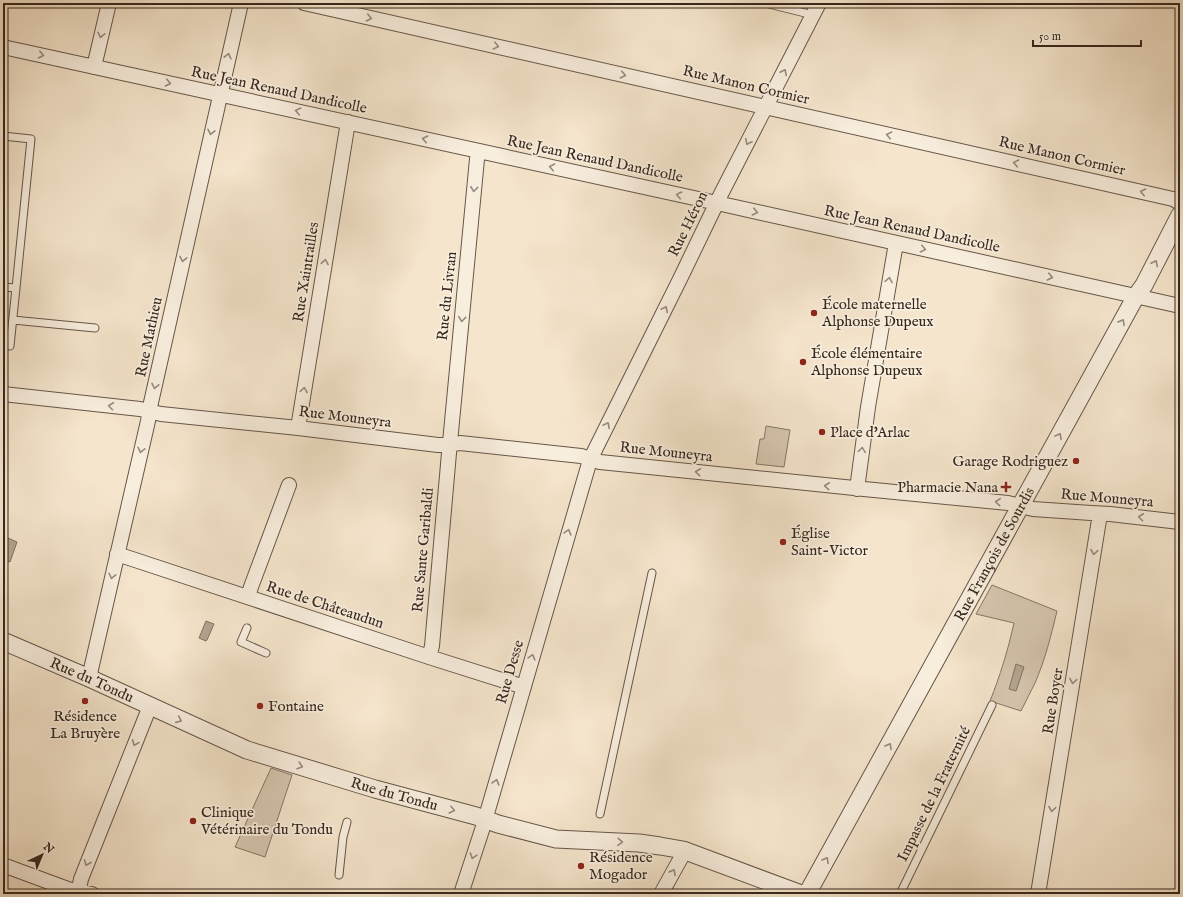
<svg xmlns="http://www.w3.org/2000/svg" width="1183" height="897" font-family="'IM FELL English',serif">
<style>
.green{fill:#d5c5ae;stroke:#867666}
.water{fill:#b4a490;stroke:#827262}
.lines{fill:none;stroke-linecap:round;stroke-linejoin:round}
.service-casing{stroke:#665649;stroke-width:9}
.minor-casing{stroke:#665649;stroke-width:16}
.tertiary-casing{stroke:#665649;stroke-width:19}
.service{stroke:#f8eede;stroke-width:7}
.minor{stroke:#f8eede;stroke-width:14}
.tertiary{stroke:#f8eede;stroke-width:17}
.oneway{stroke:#988a7e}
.poi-dot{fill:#8f2418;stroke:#f8eede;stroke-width:1.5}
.labels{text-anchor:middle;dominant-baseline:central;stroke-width:3.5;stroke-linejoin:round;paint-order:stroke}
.street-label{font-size:15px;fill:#37271d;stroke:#f8eede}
.poi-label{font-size:15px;fill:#37271d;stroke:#f8eede;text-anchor:start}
</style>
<rect width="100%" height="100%" fill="#f5e5cc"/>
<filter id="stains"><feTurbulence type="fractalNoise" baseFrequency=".005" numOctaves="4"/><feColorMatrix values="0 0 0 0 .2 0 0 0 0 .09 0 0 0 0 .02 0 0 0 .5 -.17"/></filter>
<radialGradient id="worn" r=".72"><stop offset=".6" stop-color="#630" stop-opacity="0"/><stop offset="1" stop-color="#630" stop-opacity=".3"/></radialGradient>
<path class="green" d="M766,426L790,430L784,467L756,464L760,439H764Z
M992,585L1057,611C1051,636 1045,660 1035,683C1030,692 1026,702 1021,711L990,701C1000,676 1008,650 1014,623L976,614Z
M271,768L292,775L265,857L235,847Z"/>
<path class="water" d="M8,538L17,542L10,562L3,559V554Z
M206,621L214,624L207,640L206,641L199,638Z
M1016,664L1024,667L1016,691L1009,689Z"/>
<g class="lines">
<g class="service-casing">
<path id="service" d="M765,3L813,15
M3,136L31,139L16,288L3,287
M13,320L95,328
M3,345L10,346L16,288
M247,628L241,642L266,653
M600,814L652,573
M339,875L343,837L347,822
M900,894L992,705"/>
</g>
<g class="minor-casing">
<path id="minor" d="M304,3L1173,199L1180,203
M3,47L717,203L1180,306
M94,67L109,3
M3,394L140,409L161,414L298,428L438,445H450L460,443L581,456L600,462L864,489L1008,503L1033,509L1091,513L1110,514L1180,522
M298,428L348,122
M857,489L868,407L896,243
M117,554L429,657L524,687
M248,597L251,587L289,485
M429,657L432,646L449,453L477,159L479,151
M89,678L148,421L150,407L241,3
M3,865L68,889L92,894
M78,894L81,879L150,706
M461,894L483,827L590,460L681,277L721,194L819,3
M661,894L682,856L683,850
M1038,894L1100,514"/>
</g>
<g class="tertiary-casing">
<g id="tertiary">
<path id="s1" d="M3,641L89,678L247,750L375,789L476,816L498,824L556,839L639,843L660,846L683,850L801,894"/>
<path id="s2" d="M807,894L1136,296L1144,285L1180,215"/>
</g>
</g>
<use href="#service" class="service"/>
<use href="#minor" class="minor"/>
<use href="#tertiary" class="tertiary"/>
</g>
<defs><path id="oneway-chevron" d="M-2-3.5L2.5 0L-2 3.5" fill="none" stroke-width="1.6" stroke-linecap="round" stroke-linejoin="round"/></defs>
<g class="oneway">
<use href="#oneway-chevron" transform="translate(369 18) rotate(13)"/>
<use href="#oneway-chevron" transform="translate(101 35) rotate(103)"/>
<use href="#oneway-chevron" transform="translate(496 46) rotate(13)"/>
<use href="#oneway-chevron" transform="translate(41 55) rotate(13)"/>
<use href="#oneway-chevron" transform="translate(228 56) rotate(-77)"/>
<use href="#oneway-chevron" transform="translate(784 72) rotate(-63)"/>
<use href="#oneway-chevron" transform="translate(623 75) rotate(13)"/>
<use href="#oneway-chevron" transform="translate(168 83) rotate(12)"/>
<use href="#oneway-chevron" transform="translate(298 111) rotate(-168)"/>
<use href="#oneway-chevron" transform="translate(211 132) rotate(102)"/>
<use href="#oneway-chevron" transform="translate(889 135) rotate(-167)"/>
<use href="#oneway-chevron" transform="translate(425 139) rotate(-168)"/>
<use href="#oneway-chevron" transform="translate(748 142) rotate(117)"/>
<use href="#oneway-chevron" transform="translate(1016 163) rotate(-167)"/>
<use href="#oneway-chevron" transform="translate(552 167) rotate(-168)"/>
<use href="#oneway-chevron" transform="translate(474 189) rotate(96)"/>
<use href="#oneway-chevron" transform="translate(1143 192) rotate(-167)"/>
<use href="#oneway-chevron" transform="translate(679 195) rotate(-168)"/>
<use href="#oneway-chevron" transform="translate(755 212) rotate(13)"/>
<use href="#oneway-chevron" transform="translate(923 249) rotate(13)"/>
<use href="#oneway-chevron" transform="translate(183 259) rotate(102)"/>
<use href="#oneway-chevron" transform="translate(325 262) rotate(-81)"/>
<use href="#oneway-chevron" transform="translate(1155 263) rotate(-63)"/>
<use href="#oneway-chevron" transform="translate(1050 277) rotate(13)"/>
<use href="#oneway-chevron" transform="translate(889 280) rotate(-81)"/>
<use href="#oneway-chevron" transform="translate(665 309) rotate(-63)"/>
<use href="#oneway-chevron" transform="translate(462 319) rotate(96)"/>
<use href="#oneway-chevron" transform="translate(1122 322) rotate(-61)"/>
<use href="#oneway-chevron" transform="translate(155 386) rotate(102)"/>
<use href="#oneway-chevron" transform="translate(304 390) rotate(-81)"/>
<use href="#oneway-chevron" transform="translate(111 406) rotate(-173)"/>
<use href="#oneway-chevron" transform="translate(607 425) rotate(-63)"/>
<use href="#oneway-chevron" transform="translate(1059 436) rotate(-61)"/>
<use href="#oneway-chevron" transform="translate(141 450) rotate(103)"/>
<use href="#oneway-chevron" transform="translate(862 450) rotate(-82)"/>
<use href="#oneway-chevron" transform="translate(698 472) rotate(-174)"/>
<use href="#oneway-chevron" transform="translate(827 486) rotate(-174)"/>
<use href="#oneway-chevron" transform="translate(998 502) rotate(-175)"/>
<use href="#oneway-chevron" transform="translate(1141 517) rotate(-173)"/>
<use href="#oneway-chevron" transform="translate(568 532) rotate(-74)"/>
<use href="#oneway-chevron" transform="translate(1094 552) rotate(99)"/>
<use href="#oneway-chevron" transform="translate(112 576) rotate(103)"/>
<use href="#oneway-chevron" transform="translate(532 657) rotate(-74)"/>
<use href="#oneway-chevron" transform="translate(1073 681) rotate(99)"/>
<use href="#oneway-chevron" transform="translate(179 720) rotate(24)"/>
<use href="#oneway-chevron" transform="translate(135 743) rotate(112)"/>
<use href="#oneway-chevron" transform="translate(889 746) rotate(-61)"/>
<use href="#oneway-chevron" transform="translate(300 766) rotate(17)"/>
<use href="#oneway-chevron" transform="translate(496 782) rotate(-74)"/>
<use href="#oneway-chevron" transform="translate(1052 809) rotate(99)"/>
<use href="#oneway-chevron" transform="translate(452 810) rotate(14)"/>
<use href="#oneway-chevron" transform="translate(620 842) rotate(4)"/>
<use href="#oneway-chevron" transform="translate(473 856) rotate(108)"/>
<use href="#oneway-chevron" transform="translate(826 860) rotate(-61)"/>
<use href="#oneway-chevron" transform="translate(87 863) rotate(112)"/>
<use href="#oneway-chevron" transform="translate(673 872) rotate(-61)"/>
</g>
<g class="poi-dot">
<circle cx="814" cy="313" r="4"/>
<circle cx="803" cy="362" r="4"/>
<circle cx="822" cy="432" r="4"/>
<circle cx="1076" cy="461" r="4"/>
<path d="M1004 481h4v4h4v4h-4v4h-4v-4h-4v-4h4z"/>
<circle cx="783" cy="542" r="4"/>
<circle cx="85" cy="701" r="4"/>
<circle cx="260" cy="706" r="4"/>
<circle cx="193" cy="821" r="4"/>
<circle cx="581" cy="866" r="4"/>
</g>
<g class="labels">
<g class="street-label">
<text transform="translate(746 85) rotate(13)">Rue Manon Cormier</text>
<text transform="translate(279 90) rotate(12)">Rue Jean Renaud Dandicolle</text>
<text transform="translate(1062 156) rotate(13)">Rue Manon Cormier</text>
<text transform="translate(595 159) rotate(12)">Rue Jean Renaud Dandicolle</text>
<text transform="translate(688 224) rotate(-64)">Rue Héron</text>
<text transform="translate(912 229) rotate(12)">Rue Jean Renaud Dandicolle</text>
<text transform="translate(306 272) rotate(-81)">Rue Xaintrailles</text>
<text transform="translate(447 296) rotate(-84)">Rue du Livran</text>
<text transform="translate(149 337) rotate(-78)">Rue Mathieu</text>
<text transform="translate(345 417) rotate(7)">Rue Mouneyra</text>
<text transform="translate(666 452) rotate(6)">Rue Mouneyra</text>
<text transform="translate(1107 498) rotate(5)">Rue Mouneyra</text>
<text transform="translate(423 550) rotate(-85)">Rue Sante Garibaldi</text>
<text stroke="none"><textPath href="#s2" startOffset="388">Rue François de Sourdis</textPath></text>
<text transform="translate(325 605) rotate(18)">Rue de Châteaudun</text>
<text transform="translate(510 672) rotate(-74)">Rue Desse</text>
<text stroke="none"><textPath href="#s1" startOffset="97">Rue du Tondu</textPath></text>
<text transform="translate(1053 701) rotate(-81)">Rue Boyer</text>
<text stroke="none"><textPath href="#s1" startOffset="421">Rue du Tondu</textPath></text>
<text transform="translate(934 794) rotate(-64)">Impasse de la Fraternité</text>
</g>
<g class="poi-label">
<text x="822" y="304">École maternelle<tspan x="822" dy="17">Alphonse Dupeux</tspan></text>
<text x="811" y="353">École élémentaire<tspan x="811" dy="17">Alphonse Dupeux</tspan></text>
<text x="830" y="432">Place d'Arlac</text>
<text x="1068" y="461" text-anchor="end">Garage Rodriguez</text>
<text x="998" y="487" text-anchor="end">Pharmacie Nana</text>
<text x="791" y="533">Église<tspan x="791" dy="17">Saint-Victor</tspan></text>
<text x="268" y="706">Fontaine</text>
<text x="85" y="716" text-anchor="middle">Résidence<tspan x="85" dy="17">La Bruyère</tspan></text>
<text x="201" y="812">Clinique<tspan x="201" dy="17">Vétérinaire du Tondu</tspan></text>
<text x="589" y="857">Résidence<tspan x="589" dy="17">Mogador</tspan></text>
</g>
</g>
<rect width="1183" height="897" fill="none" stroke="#f5e5cc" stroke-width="16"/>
<rect x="4" y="4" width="1175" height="889" fill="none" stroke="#37271d" stroke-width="2"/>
<rect x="8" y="8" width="1167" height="881" fill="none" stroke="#37271d"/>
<g transform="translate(42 855) rotate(44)" stroke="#f8eede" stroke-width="3" paint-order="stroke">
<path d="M0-3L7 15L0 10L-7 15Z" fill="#37271d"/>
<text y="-6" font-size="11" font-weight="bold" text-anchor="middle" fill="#37271d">N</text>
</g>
<path d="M1033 40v6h108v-6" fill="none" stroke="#37271d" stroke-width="2"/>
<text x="1039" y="40" font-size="12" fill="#37271d" stroke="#f8eede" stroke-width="3" paint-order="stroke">50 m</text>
<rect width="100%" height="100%" filter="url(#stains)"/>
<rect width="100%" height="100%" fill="url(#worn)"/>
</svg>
